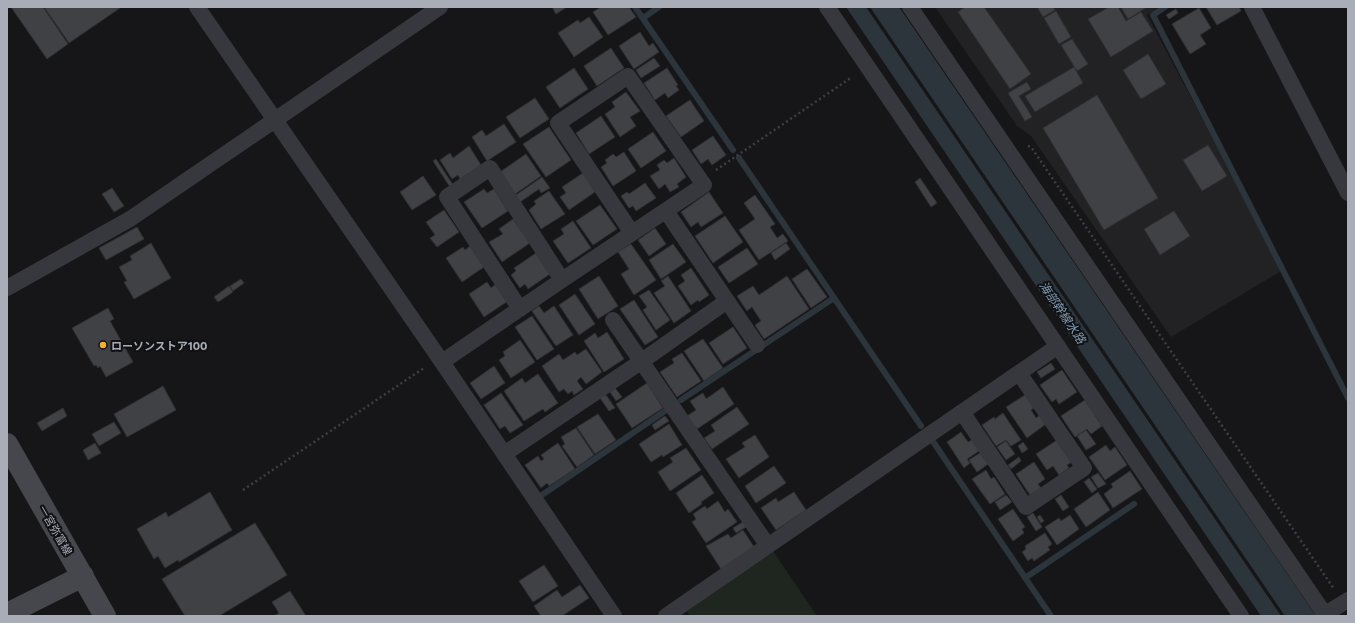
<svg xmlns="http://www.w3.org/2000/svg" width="1355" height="623" font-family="Commissioner,'Noto Sans JP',sans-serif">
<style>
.built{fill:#222225}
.green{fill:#1e261f}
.water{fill:#2c353c}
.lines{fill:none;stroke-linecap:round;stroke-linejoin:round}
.stream{stroke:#2c353c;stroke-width:6}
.building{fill:#404145;stroke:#303034}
.path{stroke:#3d3f44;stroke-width:2.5;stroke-dasharray:2 3;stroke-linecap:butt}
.street{stroke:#37383d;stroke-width:16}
.secondary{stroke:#45474d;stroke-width:22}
.poi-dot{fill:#f2b134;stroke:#111113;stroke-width:1.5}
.labels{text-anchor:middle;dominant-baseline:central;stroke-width:4;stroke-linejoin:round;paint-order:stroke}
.poi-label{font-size:11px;font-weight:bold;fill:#a8adb8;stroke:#111113;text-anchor:start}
.street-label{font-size:11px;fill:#a8adb8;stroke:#111113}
.water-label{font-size:12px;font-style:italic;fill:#7f9bb3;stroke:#111113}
</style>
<rect width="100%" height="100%" fill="#161618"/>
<path class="built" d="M935,7H1159L1147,15L1283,270L1171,337L1031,136L1017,126Z"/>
<path class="green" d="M773,551L817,616H690L687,611Z"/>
<path class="water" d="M846,7H866L1281,616H1261Z
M870,7H899L1316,616H1285Z"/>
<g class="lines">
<path class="stream" d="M635,7L733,150
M1165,7L1153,15L1348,398
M643,18L659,7
M739,158L921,426
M681,400L834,298
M934,443L1051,616
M542,495L665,411
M1025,578L1134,504"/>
</g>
<path class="building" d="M11,7H43L68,44L47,59Z
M44,7H120V8L69,43Z
M552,7H567L556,14Z
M601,7H629L636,17L608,35L593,12Z
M965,7H984L1031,74L1010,89L958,12Z
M1037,7H1053L1055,10L1043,17Z
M1109,7H1118L1126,21L1141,12L1153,31L1111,57L1088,19Z
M1121,7H1147L1128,19Z
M1206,7H1239L1241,11L1217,25Z
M1199,8L1211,28L1200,35L1206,44L1190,54L1172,24Z
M1176,9L1178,13L1169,19L1166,15Z
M1056,11L1071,37L1059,44L1044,18Z
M589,17L603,37L574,57L558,33L578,20L580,23Z
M640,32L649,46L653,43L659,52L634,69L619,46Z
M1072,39L1088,64L1077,71L1061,45Z
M611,48L624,68L597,86L584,66Z
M1148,54L1166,84L1141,99L1123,70Z
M654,58L660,66L641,78L636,70Z
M1074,67L1083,83L1035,112L1025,96Z
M574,68L588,89L560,108L546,87Z
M667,68L678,85L676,86L679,90L668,98L665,93L655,100L644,83Z
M1027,82L1031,89L1019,96L1032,117L1025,121L1008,93Z
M626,92L640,111L630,117L636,126L620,137L605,114L615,107L612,102Z
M1097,95L1158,198L1104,230L1043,128Z
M535,98L549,119L520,138L506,117Z
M690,100L704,121L681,137L666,116Z
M601,116L615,137L589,154L576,133Z
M504,124L516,142L487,161L472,137L482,130L486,136Z
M549,127L571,160L546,177L523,144Z
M653,132L666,151L641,168L628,149Z
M713,136L726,155L712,165L708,159L701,164L692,150Z
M1208,145L1227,176L1202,191L1183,160Z
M469,146L481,165L460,179L458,175L452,179L440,160L450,153L453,158Z
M624,152L636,171L613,186L601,167L607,163L605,160L613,154L616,157Z
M526,154L541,176L515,194L500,172Z
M674,158L686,177L677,184L679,187L670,192L665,184L659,189L650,176L660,170L657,165L664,160L667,163Z
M436,159L453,185L450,187L433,161Z
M583,173L595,192L569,210L560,197L566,193L562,187Z
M423,176L436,195L412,210L400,192Z
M542,177L550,188L541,193L539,189L520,202L516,195Z
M920,178L937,203L931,207L915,182Z
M645,183L656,198L636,211L633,206L629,208L621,196L627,192L629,194Z
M112,188L124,206L114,212L102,194Z
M484,189L487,193L494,189L508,211L482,228L464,202Z
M549,191L565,214L541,229L529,210L536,204L534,201Z
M709,192L723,213L701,227L698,222L691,227L681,212Z
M755,195L775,224L770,227L777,238L783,234L788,241L759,260L739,230L755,219L744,203Z
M600,205L617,229L593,245L576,221Z
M444,210L459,232L437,247L430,238L435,235L426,222Z
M1174,211L1190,236L1160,255L1144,229Z
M725,216L743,242L713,263L695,236Z
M513,219L530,243L502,262L489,242L503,234L499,229Z
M573,221L591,248L568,263L553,241L564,234L561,229Z
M137,227L144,239L106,260L99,248Z
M655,228L666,244L649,256L638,240Z
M151,243L171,278L134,299L124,282L127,281L119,267L132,260L130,256Z
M786,243L790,249L775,260L771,253Z
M631,244L656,280L634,295L621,274L629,269L618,252Z
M673,244L686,262L661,279L649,260Z
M470,246L484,267L462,282L446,258L463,247L465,250Z
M747,248L758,264L729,283L718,267Z
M536,253L550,274L528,289L525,284L520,288L511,275L516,271L514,268Z
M691,268L709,295L699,302L698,300L691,305L678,286L685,281L681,275Z
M807,269L827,297L811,308L792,279Z
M599,276L618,306L598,319L579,289Z
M668,276L691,311L674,323L654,293L665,286L661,281Z
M787,276L809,309L764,339L755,325L761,321L752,307L747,311L737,296L753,286L759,295Z
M241,279L244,283L233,291L230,286Z
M487,282L491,288L496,284L508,301L484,317L469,294Z
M229,286L233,292L218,302L214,297Z
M649,290L670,320L656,330L643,310L647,307L639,296Z
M575,294L595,324L579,335L559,305Z
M634,300L658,337L645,345L620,309Z
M539,306L544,313L554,306L573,335L556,346L532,311Z
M108,308L114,319L110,321L133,362L106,377L100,366L98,368L96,365L94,366L72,328Z
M532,316L554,349L537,360L515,327Z
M733,327L747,348L723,364L709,343Z
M607,332L624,359L604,372L584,341L595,333L598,338Z
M703,339L723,368L704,381L684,351Z
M520,340L535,362L511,378L499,360L505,356L503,352Z
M586,349L602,372L586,384L581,377L577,381L583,389L574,395L572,391L568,394L564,389L559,392L542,366L559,354L563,360L575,352L577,355Z
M682,353L701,381L677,397L660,372L674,363L672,359Z
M1051,363L1055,369L1041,378L1037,372Z
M494,366L505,383L481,399L470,383Z
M1062,370L1077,392L1059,404L1056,399L1052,402L1040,385Z
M538,374L558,403L545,412L543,409L524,421L504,391L522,378L525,383Z
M647,383L663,408L632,428L616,404Z
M163,386L176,410L127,437L114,414Z
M723,387L734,404L697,429L687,416L696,410L690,401L703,393L706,399Z
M615,388L622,397L616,401L610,392Z
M501,393L523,425L510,433L505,426L500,429L484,405Z
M606,395L615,408L609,411L600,398Z
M1025,395L1034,408L1031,410L1036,418L1040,415L1046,424L1027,438L1006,407Z
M1085,400L1102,426L1091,434L1087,429L1075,437L1061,416Z
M737,407L749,424L712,449L704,438L715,431L711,425Z
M63,408L67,416L42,431L37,423Z
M1003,413L1021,440L1011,446L1006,440L996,446L982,425L994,417L995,419Z
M598,414L616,440L595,454L577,427Z
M665,416L669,421L655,430L652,425Z
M114,422L121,433L99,446L92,434Z
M669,424L682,445L663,457L662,455L651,462L639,444Z
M576,428L594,455L577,467L562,446L565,444L561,437Z
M1086,430L1096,444L1086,450L1077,436Z
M961,432L968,442L972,440L979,451L967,459L970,463L964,468L947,442Z
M755,435L769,457L739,478L726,459L745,447L742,443Z
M1057,440L1072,462L1067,465L1069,468L1059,475L1053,466L1047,470L1036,454Z
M1006,441L1015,454L1006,460L997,447Z
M1023,442L1028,449L1022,453L1018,446Z
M95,443L101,453L88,460L83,450Z
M558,443L575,469L549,486L547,483L541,488L525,465L538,456L541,461L544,459L541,455Z
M1106,445L1110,451L1115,447L1127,465L1105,480L1089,457Z
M686,448L701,470L670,491L658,472L673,462L670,458Z
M980,453L988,464L977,472L969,460Z
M1019,457L1021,461L1011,469L1008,465Z
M1034,462L1045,479L1038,484L1041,488L1030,495L1016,474Z
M774,466L786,483L756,503L745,486Z
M986,470L991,479L994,477L1005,494L990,504L972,479Z
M1130,471L1142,489L1113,508L1104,494L1113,487L1111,484Z
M1098,473L1106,484L1098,488L1091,477Z
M702,475L714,493L701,502L702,504L689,513L676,493Z
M1089,478L1097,489L1092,493L1084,482Z
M210,492L232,530L179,562L178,560L165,568L158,556L154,559L137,529L166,512L168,517Z
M794,492L806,510L776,530L761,508L776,498L778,502Z
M1098,492L1110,510L1086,527L1074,509Z
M1006,495L1012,502L1000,510L995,502Z
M1061,495L1069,507L1063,511L1055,499Z
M718,501L725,512L728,509L737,522L706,543L692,522L696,519L693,514L705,506L707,509Z
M1013,509L1025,527L1022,529L1024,533L1013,541L998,519Z
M1033,513L1042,527L1036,531L1027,517Z
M1040,515L1044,521L1041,523L1037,517Z
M1070,515L1079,529L1057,545L1045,527L1059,518L1061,521Z
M743,522L746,527L736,533L733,528Z
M255,523L287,575L219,616H185L162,579Z
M743,530L754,547L721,569L706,546L728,534L731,538Z
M1045,533L1052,544L1048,547L1050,550L1034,561L1032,558L1028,561L1022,552L1026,549L1025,546Z
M544,565L558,586L533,602L519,581Z
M580,585L589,598L562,616H541L534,606L557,590L562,597Z
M290,591L306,616H274L279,613L272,602Z"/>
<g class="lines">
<path class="path" d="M1028,146L1031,147L1334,589
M716,170L852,77
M243,490L424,368"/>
<path class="street" d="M197,7L442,362L614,616
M827,7L1241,616
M910,7L1326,616
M1252,7L1348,193
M666,211L757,345
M7,288L130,219L440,7
M520,309L447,197L490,168L562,280
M613,320L768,546
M442,362L562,280L704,185L628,76L558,123L632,233
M962,412L1026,507L1084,468L1019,373
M504,454L642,361L727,301
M666,616L1058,346
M1322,616L1348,600"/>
<path class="secondary" d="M7,444L105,616
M7,614L83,576"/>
</g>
<circle class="poi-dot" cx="103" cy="345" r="4"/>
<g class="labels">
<g class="poi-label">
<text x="111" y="345">ローソンストア100</text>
</g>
<g class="street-label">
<text transform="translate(56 530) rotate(60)">一宮弥富線</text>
</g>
<g class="water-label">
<text transform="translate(1063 312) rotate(56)">海部幹線水路</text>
</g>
</g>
<rect width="1355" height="623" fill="none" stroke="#a8adb8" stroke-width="16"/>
</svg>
